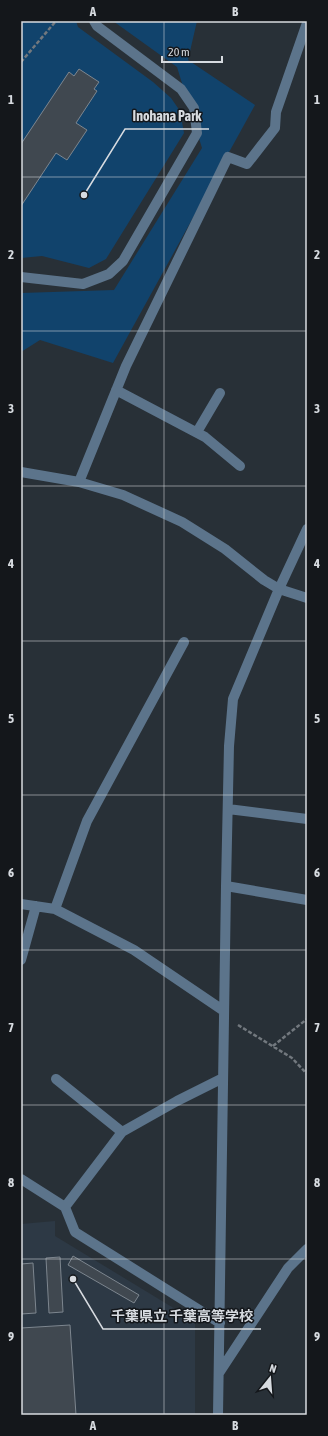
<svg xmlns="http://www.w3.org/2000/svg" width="328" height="1436" font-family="'Asap Condensed','Noto Sans JP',sans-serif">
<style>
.built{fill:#2d3945}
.green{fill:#11436c}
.building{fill:#404850;stroke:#7d868f}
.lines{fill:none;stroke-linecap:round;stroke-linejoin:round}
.path{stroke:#72787e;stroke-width:2.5;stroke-dasharray:4 2;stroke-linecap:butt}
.minor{stroke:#5c748b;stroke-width:10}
.grid{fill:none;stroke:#d7dbe0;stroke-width:1;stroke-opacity:0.55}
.leader{fill:none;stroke:#d7dbe0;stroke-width:1.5}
.callout-dot{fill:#d7dbe0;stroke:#14171b;stroke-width:1.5}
.callout-label{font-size:14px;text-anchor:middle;font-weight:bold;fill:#d7dbe0;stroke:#14171b;stroke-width:3;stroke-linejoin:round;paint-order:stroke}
.neatline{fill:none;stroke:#d7dbe0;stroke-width:1.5}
.grid-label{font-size:13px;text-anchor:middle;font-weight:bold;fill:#d7dbe0}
</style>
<rect width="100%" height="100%" fill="#283037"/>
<path class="built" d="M55,1221V1236L195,1321V1415H21V1224Z"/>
<path class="green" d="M21,21H76L78,27L153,82L171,98L180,111L184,133L106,259L89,268L42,256L21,258Z
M113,21H197L188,60L255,105L113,363L40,340L21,352V293L114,290L202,148L177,67Z"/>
<path class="building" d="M79,69L99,82L94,89L97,91L76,123L87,130L67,160L56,153L21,206V144L69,72L74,76Z
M73,1256L139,1295L134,1303L68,1265Z
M60,1257L63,1312L49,1313L46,1258Z
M33,1263L36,1313L21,1314V1264Z
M70,1325L76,1415H21V1328Z"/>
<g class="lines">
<path class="path" d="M21,62L56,21
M238,1025L292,1058L307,1074
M273,1046L307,1019"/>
<path class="minor" d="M21,277L83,284L109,274L123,261L197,133L194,108L181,89L97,26L94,21
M116,390L205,437L240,466
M197,432L220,393
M21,472L79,482L123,495L182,522L225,549L264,580L279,589L307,598
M79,482L126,366L228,157L247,164L275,128L276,112L307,23
M228,809L307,819
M226,886L307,900
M21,904L55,909L134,950L224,1011
M55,909L87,821L184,642
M21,960L36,906
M56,1079L122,1132
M21,1179L65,1207L122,1132L177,1101L223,1078
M65,1207L75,1232L220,1323
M219,1373L288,1268L307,1249
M218,1415L226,886L229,746L233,699L279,589L307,529"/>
</g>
<path class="grid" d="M164,21V1415M21,177H307M21,331H307M21,486H307M21,641H307M21,795H307M21,950H307M21,1105H307M21,1259H307"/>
<path class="leader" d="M84 195L125 129H209M73 1279L103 1329H261"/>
<g class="callout-dot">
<circle cx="84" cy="195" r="4"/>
<circle cx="73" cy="1279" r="4"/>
</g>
<g class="callout-label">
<text x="167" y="121">Inohana Park</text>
<text x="182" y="1321">千葉県立 千葉高等学校</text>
</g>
<rect width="328" height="1436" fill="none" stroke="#14171b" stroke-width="44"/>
<g transform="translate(270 1378) rotate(17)" stroke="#14171b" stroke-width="3" paint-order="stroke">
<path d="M0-3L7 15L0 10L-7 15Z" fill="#d7dbe0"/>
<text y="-6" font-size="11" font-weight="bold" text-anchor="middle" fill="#d7dbe0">N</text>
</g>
<path d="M162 56v6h60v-6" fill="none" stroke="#d7dbe0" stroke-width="2"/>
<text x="168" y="56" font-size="12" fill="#d7dbe0" stroke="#14171b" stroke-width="3" paint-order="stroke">20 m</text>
<rect x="22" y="22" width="284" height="1392" class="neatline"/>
<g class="grid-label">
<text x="93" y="16">A</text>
<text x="235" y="16">B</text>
<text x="11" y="104">1</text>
<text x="317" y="104">1</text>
<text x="11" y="259">2</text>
<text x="317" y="259">2</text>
<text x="11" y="413">3</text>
<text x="317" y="413">3</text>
<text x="11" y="568">4</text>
<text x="317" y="568">4</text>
<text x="11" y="723">5</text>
<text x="317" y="723">5</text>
<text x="11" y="877">6</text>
<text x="317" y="877">6</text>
<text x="11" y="1032">7</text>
<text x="317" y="1032">7</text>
<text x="11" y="1187">8</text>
<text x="317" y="1187">8</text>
<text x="11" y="1341">9</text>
<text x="317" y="1341">9</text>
<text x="93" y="1430">A</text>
<text x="235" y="1430">B</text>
</g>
</svg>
